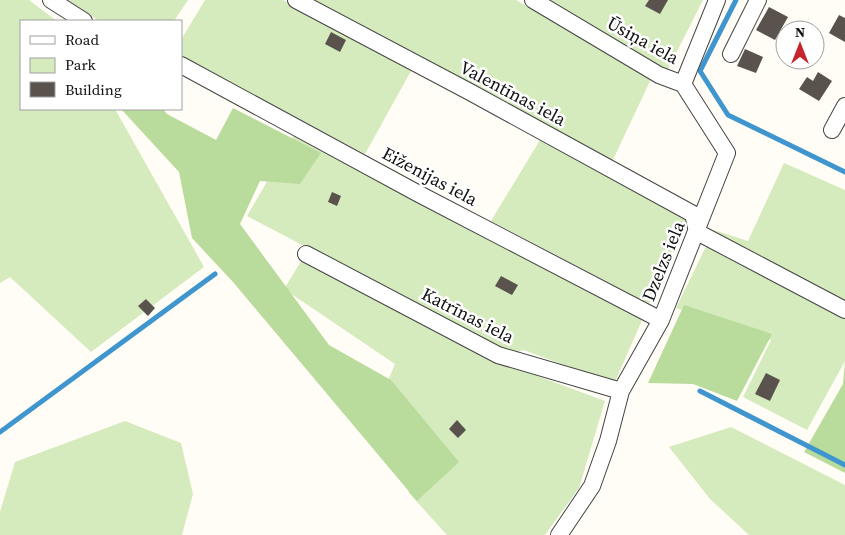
<svg xmlns="http://www.w3.org/2000/svg" width="845" height="535" font-family="'Source Serif 4',serif">
<style>
.green{fill:#d5ebbd}
.forest{fill:#b9dc9c}
.lines{fill:none;stroke-linecap:round;stroke-linejoin:round}
.stream{stroke:#3f96cf;stroke-width:5}
.building{fill:#5a524d}
.minor-casing{stroke:#444;stroke-width:18}
.minor{stroke:#fff;stroke-width:16}
.labels{text-anchor:middle;dominant-baseline:central;stroke-width:5;stroke-linejoin:round;paint-order:stroke}
.street-label{font-size:18px;fill:#111;stroke:#fff}
</style>
<rect width="100%" height="100%" fill="#fffdf5"/>
<path class="green" d="M0,0H29L57,21H21V109H115L204,267L91,352L10,277L0,283Z
M68,0H188L174,21H99Z
M205,0H283L411,71L365,154L181,56V40Z
M312,0H516L651,79L612,162Z
M539,0H703L666,73Z
M294,135L643,318L614,384L524,350L510,354L247,216Z
M540,140L688,220L649,304L491,221Z
M784,163L845,190V361L807,430L743,397L771,340L676,308L714,230L748,241Z
M303,258L505,364L605,401L579,488L545,535H447L408,492L450,452L383,392L395,364L284,289Z
M125,421L181,443L193,494L182,535H0V512L15,462Z
M731,427L845,485V535H749L710,499L669,447Z"/>
<path class="forest" d="M233,108L321,153L300,184L260,181L240,224L329,345L391,380L459,462L417,501L233,282L192,238L179,172L121,109H163L167,114L216,140Z
M684,305L772,334L737,401L693,384L648,383Z
M845,361V473L804,452L843,384Z"/>
<g class="lines">
<path class="stream" d="M736,0L700,71L728,115L845,172
M700,391L845,465
M0,432L215,274"/>
</g>
<path class="building" d="M649,0H668L660,14L645,6Z
M769,7L788,17L775,40L756,30Z
M839,15L845,18V42L829,33Z
M331,32L346,40L340,52L325,44Z
M745,49L763,57L756,73L737,66Z
M818,72L832,81L819,101L799,89L807,77L813,81Z
M332,192L341,196L337,206L328,202Z
M501,276L518,285L512,295L495,286Z
M146,299L155,308L148,316L138,306Z
M766,373L780,380L770,401L755,394Z
M457,420L466,430L458,438L449,429Z"/>
<g class="lines">
<g class="minor-casing">
<path id="minor" d="M51,0L84,21
M296,0L470,92L693,214L697,232L845,310
M533,0L659,75L683,84
M731,54L758,0
M181,65L419,194L661,320
M683,84L717,0
M832,130L845,106
M306,254L498,355L621,391
M559,535L592,486L608,441L621,391L661,320L727,153L683,84"/>
</g>
<use href="#minor" class="minor"/>
</g>
<g class="labels">
<g class="street-label">
<text transform="translate(643 40) rotate(29)">Ūsiņa iela</text>
<text transform="translate(513 93) rotate(28)">Valentīnas iela</text>
<text transform="translate(430 176) rotate(28)">Eiženijas iela</text>
<text transform="translate(663 261) rotate(-68)">Dzelzs iela</text>
<text transform="translate(468 315) rotate(27)">Katrīnas iela</text>
</g>
</g>
<rect x="20" y="20" width="162" height="90" fill="#ffffff" stroke="#a0a0a0"/>
<rect x="30" y="36" width="25" height="8" fill="#ffffff" stroke="#a0a0a0"/>
<text x="65" y="45" font-size="15" fill="#111111">Road</text>
<rect x="30" y="58" width="25" height="15" fill="#d5ebbd" stroke="#a0a0a0"/>
<text x="65" y="70" font-size="15" fill="#111111">Park</text>
<rect x="30" y="82" width="25" height="15" fill="#5a524d" stroke="#a0a0a0"/>
<text x="65" y="95" font-size="15" fill="#111111">Building</text>
<g transform="translate(800 45)"><circle r="24" fill="#ffffff" stroke="#a0a0a0"/>
<path d="M0-4L9 19L0 12L-9 19Z" fill="#c4262e"/>
<text y="-8" font-size="14" font-weight="bold" text-anchor="middle" fill="#111111">N</text>
</g>
</svg>
